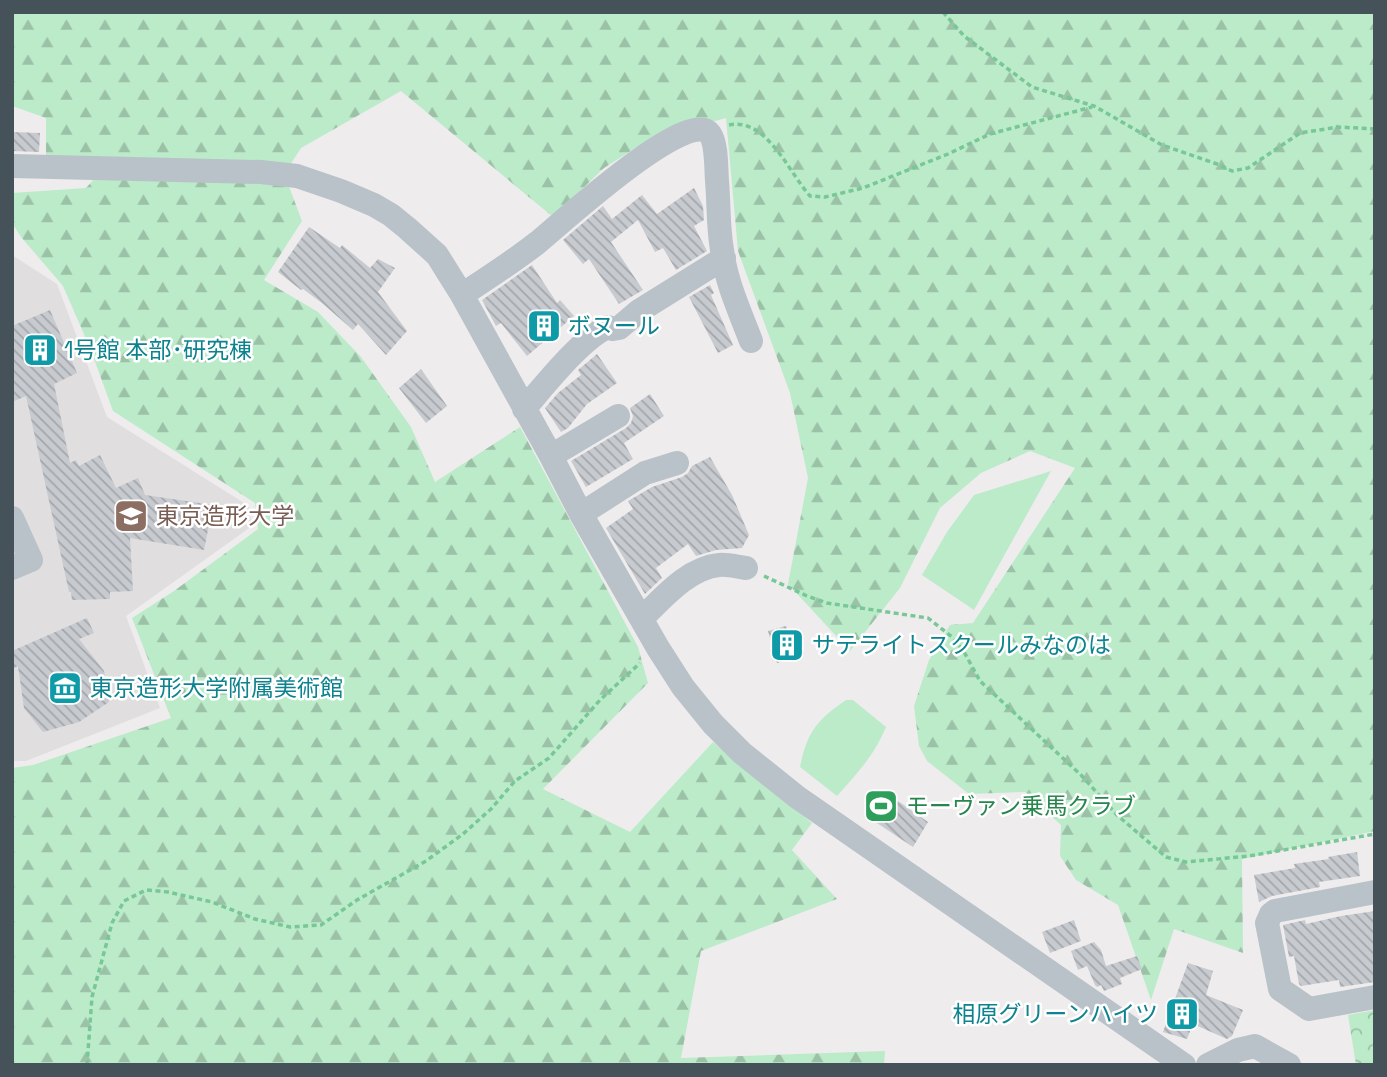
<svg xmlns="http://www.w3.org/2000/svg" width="1387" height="1077" font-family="'Space Grotesk','Noto Sans JP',sans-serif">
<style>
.education{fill:#e0dede}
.grass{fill:#bcebca}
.forest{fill:url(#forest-firs)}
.park{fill:url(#park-crowns)}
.building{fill:url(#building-back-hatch)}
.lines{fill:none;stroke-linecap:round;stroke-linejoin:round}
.path{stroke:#77c797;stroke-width:3.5;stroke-dasharray:5 3.5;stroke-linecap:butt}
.minor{stroke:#b9c2c9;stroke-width:24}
.labels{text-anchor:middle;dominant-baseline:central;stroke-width:5;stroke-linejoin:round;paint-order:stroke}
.culture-label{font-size:23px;fill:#0d838f;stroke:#fff;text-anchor:start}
.education-label{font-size:23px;fill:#785e54;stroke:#fff;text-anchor:start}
.leisure-label{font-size:23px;fill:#27864d;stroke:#fff;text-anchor:start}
</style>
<defs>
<pattern id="forest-firs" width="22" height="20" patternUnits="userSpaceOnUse" patternTransform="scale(1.75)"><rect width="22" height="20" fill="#bcebca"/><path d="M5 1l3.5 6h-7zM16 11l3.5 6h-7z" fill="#9bc1a7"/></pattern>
<pattern id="park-crowns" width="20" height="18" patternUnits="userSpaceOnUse" patternTransform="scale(1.75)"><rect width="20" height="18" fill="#bcebca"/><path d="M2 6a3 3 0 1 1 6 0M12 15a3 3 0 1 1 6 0" fill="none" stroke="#9bc1a7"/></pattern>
<pattern id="building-back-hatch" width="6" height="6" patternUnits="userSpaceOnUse" patternTransform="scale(1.75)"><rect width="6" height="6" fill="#c7cacf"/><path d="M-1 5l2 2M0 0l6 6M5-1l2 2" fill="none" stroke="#a3a7ab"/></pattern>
</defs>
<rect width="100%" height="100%" fill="#efeced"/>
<path class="education" d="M12,255L57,284L107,417L249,506L252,526L126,616L160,708L26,761H12Z"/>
<path class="grass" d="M1051,471L974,610L922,575L947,532L974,495Z
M846,700H853L886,727C875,754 857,774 837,796L800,767C807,732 817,720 846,700Z"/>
<path class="forest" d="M12,12H1375V831L1242,859L1243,953L1174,929L1151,1000L1118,905L1076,880L1060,856L1061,825L1025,792L969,794L927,761L919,746L914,706L929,660L950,625L973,623L1075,468L1030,451L981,473L940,508L900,588L850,651L788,584L808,478L790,393L738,251L726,118L648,140L604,168L553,217L401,91L301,148L290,165L46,156V118L12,106Z
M95,178L288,184L302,221L264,280L318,312L361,357L411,427L435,482L520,427L638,647L648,683L543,789L630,832L713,742L812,823L792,850L837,899L701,951L681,1058L885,1051L884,1065H12V768L33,765L171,718L132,618L174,591L258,529L255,503L113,411L90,348L63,286L21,237L12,223V193L86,188Z"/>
<path class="park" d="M1375,1010V1065H1356L1348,1015Z"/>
<path class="building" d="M12,132L40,133L39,152L12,151Z
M694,188L703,206L704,220L694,226L707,251L676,270L663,248L655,252L638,220L611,242L643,290L619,304L589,259L583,264L563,240L603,206L612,219L642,195L657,214Z
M309,227L340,248L342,245L370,268L378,259L395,268L378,292L407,331L386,355L358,324L353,330L322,303L303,289L301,290L278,272Z
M532,265L557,303L560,300L574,316L527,356L501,323L496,326L482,300Z
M710,285L714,293L711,295L733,345L718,353L689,297Z
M50,310L77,373L54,384L70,463L76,460L79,466L100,455L116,488L138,478L145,495L213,505L204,550L130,538L133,591L110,592V599L72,600L71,592H69L26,396L12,402V326Z
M597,354L617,383L587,404L568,428L561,432L545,408L558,393L581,375L578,370Z
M421,369L447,406L426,423L399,388Z
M650,394L664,416L624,443L633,459L586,487L571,461L626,428L631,423L633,416L630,408Z
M710,457L732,495L749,535L742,548L716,550L696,556L688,544L656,568L662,578L645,594L606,528L633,509L628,501L652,487L682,477L688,473L692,466Z
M87,618L94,633L79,639L104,671L109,702L79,722L43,732L24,708L18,666L12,669V651Z
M786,626L789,637L798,634L804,654L777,663L768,631Z
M885,792L928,822L913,847L868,817Z
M1357,852L1360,876L1319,882L1320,887L1272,896L1259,902L1254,875L1295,868L1294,864L1329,859L1328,857Z
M1375,911V982L1340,987L1339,980L1301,986L1299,984L1294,956L1289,957L1283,925L1305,920L1306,924L1341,916Z
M1074,920L1081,941L1050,953L1042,932Z
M1094,942L1101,950L1106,966L1137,956L1142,969L1120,978L1122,984L1104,991L1101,985L1097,987L1095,985L1087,966L1078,970L1071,951Z
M1188,963L1213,971L1206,995L1243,1010L1232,1036L1227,1039L1193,1024L1187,1039L1163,1032Z"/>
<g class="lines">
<path class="path" d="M943,12L964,36L1032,87L1094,106L1162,145L1217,164L1232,171L1248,168L1300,133L1338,127L1375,129
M729,125C767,117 789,173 810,196L825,197L863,188L948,154L990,134L1092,107
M764,576L807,596L827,603L928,618L952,637L963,650L980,681L1082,776L1117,815L1166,857L1186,862L1249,856L1375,834
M87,1065L92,997L112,923L124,901L146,890L168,892L212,902L255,919L290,927L321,925L357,900L426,861L463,834L491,809L515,781L549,758L600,700L640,663"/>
<path class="minor" d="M12,166L261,172L297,176L341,191L374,205L391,215L407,228L437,255L462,295L551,456L581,514L658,648L683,687L713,724L742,753L797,797L1184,1065
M462,295C487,278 513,262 537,243C557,227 689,105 710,134C717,144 716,169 717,181C719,204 718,227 722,250C726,282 740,312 751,341
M524,409C545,385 579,341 607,327L613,329L619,328L639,311L724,258
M551,456L618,416
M581,514L645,473L677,463
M12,518L31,560L12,568
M642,618C663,598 688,568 719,565C728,564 737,567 746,568
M1375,892L1275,911L1271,914L1267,923L1280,989L1309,1009L1375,997
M1208,1065L1238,1050L1255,1046L1289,1065"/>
</g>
<defs>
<g id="building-square" transform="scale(1.75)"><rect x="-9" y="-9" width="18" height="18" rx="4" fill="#0f9aa8" stroke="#fff"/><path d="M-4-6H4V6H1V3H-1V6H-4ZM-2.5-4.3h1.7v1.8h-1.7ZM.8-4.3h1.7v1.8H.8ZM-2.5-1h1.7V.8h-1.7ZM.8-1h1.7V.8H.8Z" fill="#fff"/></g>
<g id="university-square" transform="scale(1.75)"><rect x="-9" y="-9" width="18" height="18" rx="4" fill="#8d6e63" stroke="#fff"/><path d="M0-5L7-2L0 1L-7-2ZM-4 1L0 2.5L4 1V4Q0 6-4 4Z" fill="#fff"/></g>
<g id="museum-square" transform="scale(1.75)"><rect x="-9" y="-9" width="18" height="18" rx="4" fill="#0f9aa8" stroke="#fff"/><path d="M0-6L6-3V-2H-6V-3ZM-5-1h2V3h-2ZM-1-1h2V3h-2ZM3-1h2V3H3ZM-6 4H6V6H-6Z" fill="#fff"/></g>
<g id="stadium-square" transform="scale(1.75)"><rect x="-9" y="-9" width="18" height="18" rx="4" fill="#2e9e5b" stroke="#fff"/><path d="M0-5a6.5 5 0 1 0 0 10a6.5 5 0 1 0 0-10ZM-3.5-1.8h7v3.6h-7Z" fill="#fff"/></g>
</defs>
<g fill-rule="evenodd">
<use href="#building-square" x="544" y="326"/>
<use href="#building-square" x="40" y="350"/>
<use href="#university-square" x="131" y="516"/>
<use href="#building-square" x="787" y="645"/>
<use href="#museum-square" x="65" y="688"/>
<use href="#stadium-square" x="881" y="806"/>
<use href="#building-square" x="1182" y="1014"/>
</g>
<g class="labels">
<g class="culture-label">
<text x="568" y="326">ボヌール</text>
<text x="64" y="350">1号館 本部･研究棟</text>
<text x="812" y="645">サテライトスクールみなのは</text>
<text x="90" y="688">東京造形大学附属美術館</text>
<text x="1158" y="1014" text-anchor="end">相原グリーンハイツ</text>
</g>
<g class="education-label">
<text x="156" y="516">東京造形大学</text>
</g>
<g class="leisure-label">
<text x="906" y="806">モーヴァン乗馬クラブ</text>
</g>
</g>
<rect width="1387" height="1077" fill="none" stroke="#465259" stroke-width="28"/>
</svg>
